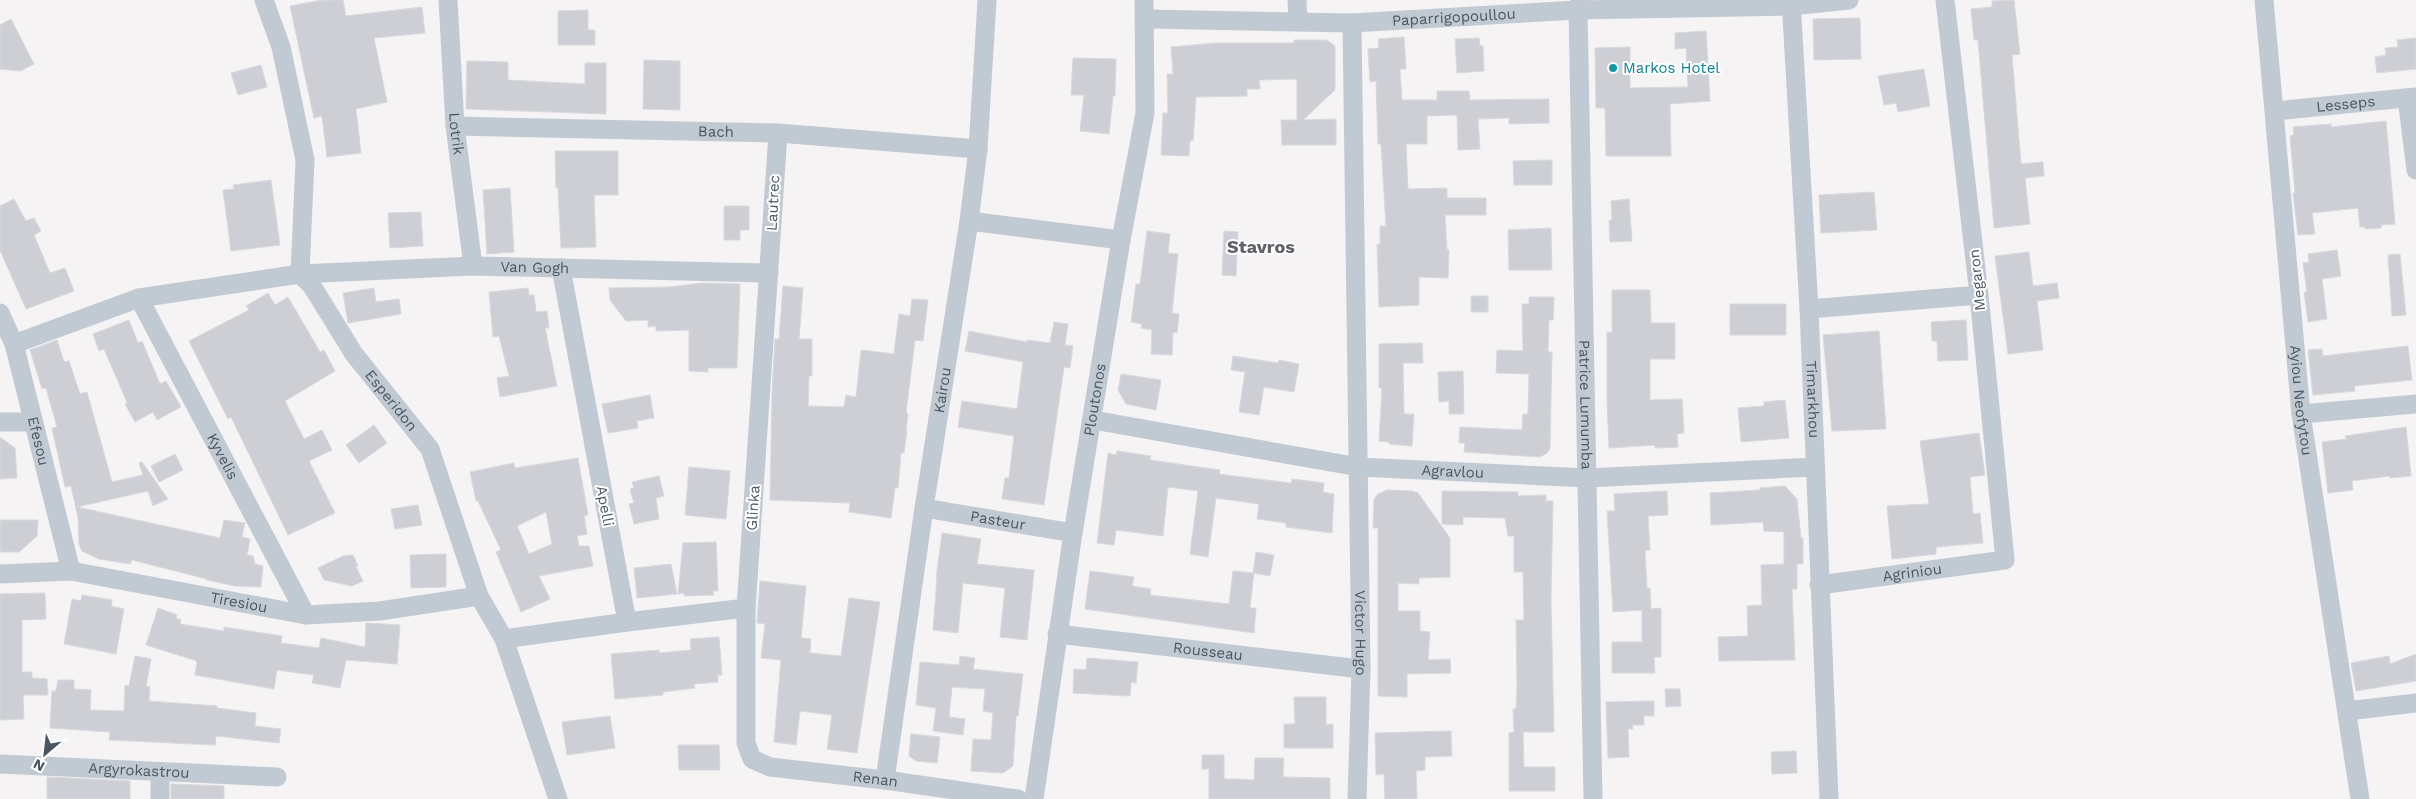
<svg xmlns="http://www.w3.org/2000/svg" width="2416" height="799" font-family="'Work Sans',sans-serif">
<style>
.building{fill:#cdcfd5;stroke:#d7d9de;fill-rule:evenodd}
.lines{fill:none;stroke-linecap:round;stroke-linejoin:round}
.minor{stroke:#c1cad2;stroke-width:19}
.culture-dot{fill:#0f9aa8;stroke:#fff;stroke-width:2}
.labels{text-anchor:middle;dominant-baseline:central;stroke-width:4;stroke-linejoin:round;paint-order:stroke}
.street-label{font-size:15px;fill:#4a5661;stroke:#fff}
.culture-label{font-size:15px;fill:#0d838f;stroke:#fff;text-anchor:start}
.quarter-label{font-size:18px;font-weight:bold;fill:#5f6368;stroke:#fff}
</style>
<rect width="100%" height="100%" fill="#f5f3f3"/>
<path class="building" d="M322,0H343L346,16L422,7L425,33L374,38L387,102L356,109L361,153L327,157L322,116L314,118L290,6Z
M2014,0L2020,54L2012,55L2021,164L2043,162L2044,176L2025,178L2030,224L1994,228L1978,40H1974L1971,9L1992,7V1Z
M588,10V30H595V45H558V11Z
M1860,18L1861,59L1814,60L1813,19Z
M11,19L34,64L20,71L0,69V25Z
M1706,31L1710,101L1670,104L1671,156H1606L1605,108H1596L1595,48L1630,47V88L1688,87L1686,48L1675,49V33Z
M1404,37L1406,69H1400L1402,100H1437V91H1469L1470,100L1549,99V123L1509,124V118L1478,119L1480,149L1458,150L1457,115L1427,116V144H1406L1408,189L1447,188V198H1486V215H1445L1447,250H1449L1448,278L1419,277V305L1379,307L1377,244H1380V226H1386L1381,144H1378L1376,81L1370,82L1368,49L1379,48L1378,39Z
M1479,38L1480,46H1483L1484,71L1457,73L1455,39Z
M2416,38V69L2377,73L2375,57L2386,55L2385,48L2398,47L2397,40Z
M1294,40H1327L1335,46V90L1303,120L1336,119V145H1282L1281,120H1297V79L1259,80L1260,89H1247V96L1196,97L1193,141L1190,140L1189,156L1161,155L1163,113H1168L1167,74H1173L1171,47L1216,43H1294Z
M1073,58L1116,59L1115,96H1113L1109,134L1080,131L1084,95H1071Z
M644,60L680,61V110L643,109Z
M467,61L508,62V80L585,84V63H606V114L466,109Z
M261,65L267,87L238,95L231,73Z
M1924,69L1930,106L1898,112L1896,103L1884,105L1878,76Z
M2386,121L2395,224L2381,225V228L2365,229V227H2360L2358,208L2312,213L2315,234L2298,235L2293,193H2295L2290,136L2294,135L2293,127L2331,124V127Z
M555,151H618V195H594L596,247L561,248L558,188H556Z
M1552,160V185H1514L1513,161Z
M271,180L280,245L231,251L223,190L234,189L233,185Z
M510,188L514,252L487,254L483,190Z
M1874,192L1877,230L1821,233L1819,195Z
M14,199L26,221L34,218L41,231L34,235L50,273L65,268L74,291L26,309L0,250V206Z
M1629,199L1632,241L1610,242L1609,220H1612L1611,201Z
M724,206H749V230H740V240H724Z
M421,212L423,246L390,248L388,213Z
M1551,228L1552,270H1509L1508,230Z
M1147,231L1170,234L1168,253L1178,254L1172,313L1179,314L1177,333L1173,332L1172,355L1151,354L1152,330L1141,328L1142,324L1131,322L1136,284H1140Z
M1224,231L1238,232L1236,276L1222,275Z
M2337,250L2341,276L2322,279L2327,319L2308,322L2304,292H2307L2303,263L2309,262L2308,254Z
M2029,252L2033,286L2057,283L2059,298L2037,301L2043,350L2008,354L1995,256Z
M2400,254L2406,315L2392,316L2388,255Z
M702,283L740,284L737,368H708V372L689,371V330L656,331V326L648,327V320L626,321L610,300L609,288L669,287Z
M783,286L803,288L799,339H812V376H809L808,406L844,407L846,395L856,397L861,350L894,354L899,314L910,316L912,299L928,300L923,341L915,340L906,413L908,414L906,431L907,430L904,453H901L898,488H895L891,518L849,512L850,503L770,500L772,393L775,339H779Z
M374,288L376,302L399,299L401,314L348,323L343,293Z
M528,288L529,295H534L536,312L547,311L549,328H545L557,386L500,397L497,378L509,376L499,336L493,337L489,292Z
M1612,290H1650L1651,323H1675V359H1650V400L1682,399L1684,433L1677,434L1678,447L1655,448V445L1609,448L1607,400V332H1612Z
M268,293L275,305L288,297L320,352L324,350L335,371L285,401L304,439L322,430L332,450L309,461L335,513L288,535L231,417L228,419L189,341L249,310L246,306Z
M1471,296H1488V312H1471Z
M1529,297H1554L1553,320H1549L1548,352H1552L1550,449L1546,454L1539,457L1464,452L1465,443H1459L1460,427L1522,430L1523,414H1528L1529,374L1496,373L1497,350L1523,351L1522,304H1529Z
M1730,304H1786V335H1730Z
M129,320L138,343L142,341L160,384L166,381L181,407L157,420L153,412L135,422L125,404L127,402L104,349L99,351L93,334Z
M1966,320L1968,360L1938,361L1937,341H1932L1931,322Z
M1054,322L1068,324L1065,345L1073,346L1070,368L1064,367L1044,505L1002,499L1005,478H1009L1014,436L958,427L962,401L1017,409L1023,362L965,351L969,331L1027,342V340L1050,343Z
M1879,331L1886,429L1832,431L1823,335Z
M57,340L64,362L69,361L80,394L87,392L112,482L143,475L139,463L142,462L168,499L153,506L148,491L77,507L220,538L224,520L245,523L242,537L250,539L247,555L253,556L255,564L263,566L261,587L235,586L207,580V579L132,560L130,564L99,559L82,551L79,544L78,518L71,486L65,487L52,428L57,427L46,388L42,389L30,350Z
M1422,343L1423,363H1403L1404,414H1414L1412,446L1389,444V442L1379,441L1382,388H1379V344Z
M2408,346L2412,380L2354,386L2355,391L2313,395L2308,350L2322,349L2323,356Z
M1233,356L1278,363L1279,360L1299,364L1294,392L1264,387L1259,415L1239,412L1245,372L1231,370Z
M1463,371L1464,414H1449V401L1439,402L1438,372Z
M1121,374L1161,380L1156,410L1126,404L1118,390Z
M650,395L654,418L637,421L638,428L608,433L602,404Z
M1785,400L1789,438L1741,442L1738,408L1764,406V402Z
M374,425L387,443L359,463L346,445Z
M2406,427L2411,476L2390,478L2389,476L2352,481L2353,490L2328,493L2322,442L2347,439L2345,436Z
M1979,433L1985,475L1970,477L1973,514L1980,513L1983,543L1936,547V554L1892,559L1887,506L1929,504L1920,441Z
M0,437L15,448L17,478L0,479Z
M1117,451L1151,456L1150,460L1220,470L1219,474L1291,483L1292,479L1324,483L1323,492L1334,494L1332,533L1286,527V523L1257,519L1259,504L1216,498L1208,557L1190,554L1198,491L1168,487L1163,536L1116,530L1114,545L1097,543L1108,453L1116,455Z
M175,454L183,470L159,482L151,466Z
M578,458L588,515L584,516L587,534L577,536L579,546H589L593,566L539,576L550,599L521,612L496,552L501,550L478,501H476L470,472L514,463L515,468ZM546,512L552,544L529,554L517,526Z
M689,467L730,471L726,519L685,515Z
M659,476L664,496L656,498L659,519L634,524L629,504L634,503L630,489L634,488L632,482Z
M1785,486L1797,499L1801,538H1803V564H1797V589H1792L1795,660L1719,661L1718,637L1748,636L1747,606L1762,605L1761,565L1784,564V532L1764,531L1763,522L1711,525L1710,493L1760,490V488Z
M1387,490L1412,491L1418,493L1450,538V577L1419,578V584L1398,583V611H1420V631L1430,632L1428,660L1450,659L1451,673L1407,674V697L1378,696V528H1373L1374,499L1378,494Z
M1442,491L1518,492V496L1546,495V501H1553L1551,600L1554,732H1523L1524,767H1555V791H1509V733L1514,732L1513,709H1516L1517,686L1516,620H1524L1523,572H1514V536H1508L1505,518L1463,517V525L1442,524Z
M1667,491L1668,515L1648,516L1650,550L1645,551L1647,588H1650L1651,609L1661,608V657H1654L1655,673H1612V642H1642V610L1613,612L1607,511H1615L1614,494Z
M418,505L422,525L395,529L391,509Z
M0,520H38L37,536L19,552H0Z
M942,533L981,539L977,564L1034,570L1027,640L1000,637L1005,588L963,583L958,633L933,630L937,579H936Z
M716,542L718,591H713L714,595L684,596V593L678,594L683,543Z
M1256,552L1274,555L1270,576L1254,573L1250,608H1256L1254,633L1085,609L1090,571L1134,577L1132,586L1151,589L1150,595L1229,604L1233,571L1253,573Z
M446,554V587L411,588L410,555Z
M353,555L358,566L356,567L363,581L352,586L324,580L318,568L343,556Z
M671,564L677,594L637,598L634,568Z
M760,581L806,586L801,638L811,639L810,653L841,656L849,598L880,602L857,753L827,749L832,715L800,711L796,745L774,742L781,660L761,658L765,624L757,623Z
M45,593L46,619L22,620V672H32V678L47,679L48,695H23L24,719L0,720V594Z
M82,595L112,600L111,606L124,609L116,654L64,644L72,599L81,601Z
M158,608L177,615L176,618L181,620L180,624L224,631V627L282,636L281,643L319,648L321,638L365,647L366,623L400,625L397,664L346,660L340,688L312,683L314,675L277,670L274,689L195,675L197,661L146,645Z
M719,637L722,675H718V682L694,684L695,688L663,692V695L615,699L611,654L659,650V653L691,650L690,639Z
M2416,654V681L2356,691L2351,663L2389,656L2390,664Z
M135,656L151,659L146,686L150,687L149,701L217,706V708L256,713L255,726L281,729L279,743L216,736L215,745L109,740L110,732L50,728L52,691H56L58,680H74V689L91,690L90,710L124,711L125,685L129,686Z
M960,656L975,658L973,669L1023,674L1018,716H1016L1013,766L1003,773L971,771L973,739L991,740L993,713L983,711L985,689L952,687L949,717L965,719L963,735L933,731L936,708L916,705L920,662L959,665Z
M1087,658L1138,662L1136,683L1131,682L1130,696L1073,693L1074,669L1086,670Z
M1665,689H1680L1681,706L1666,707Z
M1294,697H1326V725L1333,724V748H1284V724H1295Z
M1654,701V716H1644V725H1632L1633,729H1628L1629,757L1608,758L1606,702Z
M610,716L615,748L567,755L562,722Z
M1451,731L1452,756L1425,757V770L1416,771L1417,799H1385L1384,774L1376,775L1375,733Z
M911,734L940,737L937,763L916,761L909,756Z
M678,745H719L720,770H679Z
M1796,751L1797,773L1772,774L1771,752Z
M1202,755H1224V779H1238L1254,780L1255,758H1284L1283,777L1330,778V799H1209V769H1202Z
M47,777L130,781V799H47Z
M171,784L224,786V799H171Z"/>
<g class="lines">
<g class="minor">
<path id="s1" d="M264,0L281,47L305,160L300,274L312,286L354,354L430,449L479,596L504,639L558,799"/>
<path id="s2" d="M448,0L455,126L473,266"/>
<path d="M1297,0L1298,22"/>
<path id="s3" d="M1580,0L1578,10L1593,799"/>
<path id="s4" d="M1791,0L1809,309L1829,799"/>
<path id="s5" d="M2264,0L2301,414L2360,799"/>
<path id="s6" d="M1146,19L1352,23L1578,10L1791,6L1849,0"/>
<path id="s7" d="M1352,23L1361,669L1357,799"/>
<path d="M2407,98L2416,170"/>
<path id="s8" d="M2275,111L2416,97"/>
<path id="s9" d="M455,126L778,133L978,149"/>
<path id="s10" d="M778,133L746,608V743L752,759L770,767L885,780L1018,799"/>
<path d="M969,221L1121,240"/>
<path id="s11" d="M139,298L306,615"/>
<path d="M1809,309L1979,295"/>
<path id="s12" d="M0,313L14,344L71,571"/>
<path id="s13" d="M14,344L139,298L300,274L473,266L769,273"/>
<path d="M2301,414L2416,404"/>
<path id="s14" d="M1093,420L1359,467L1587,478L1815,467"/>
<path d="M0,422H32"/>
<path id="s15" d="M924,508L1073,533"/>
<path id="s16" d="M0,574L71,571L306,615L380,611L479,596"/>
<path id="s17" d="M1819,585L2005,560L1979,295L1945,0"/>
<path d="M627,622L746,608"/>
<path id="s18" d="M1057,634L1361,669"/>
<path d="M504,639L627,622L561,268"/>
<path d="M2347,711L2416,703"/>
<path id="s19" d="M0,764L277,777"/>
<path id="s20" d="M885,780L924,508L969,221L978,149L987,0"/>
<path d="M160,799V772"/>
<path id="s21" d="M1034,799L1073,533L1121,240L1145,113L1144,0"/>
</g>
</g>
<circle class="culture-dot" cx="1613" cy="68" r="5"/>
<g class="labels">
<g class="street-label">
<text stroke="none"><textPath href="#s6" startOffset="308">Paparrigopoullou</textPath></text>
<text stroke="none"><textPath href="#s8" startOffset="71">Lesseps</textPath></text>
<text stroke="none"><textPath href="#s9" startOffset="261">Bach</textPath></text>
<text stroke="none"><textPath href="#s2" startOffset="134">Lotrik</textPath></text>
<text transform="translate(773 203) rotate(-87)">Lautrec</text>
<text stroke="none"><textPath href="#s13" startOffset="531">Van Gogh</textPath></text>
<text transform="translate(1977 280) rotate(-96)">Megaron</text>
<text stroke="none"><textPath href="#s20" startOffset="394">Kairou</textPath></text>
<text stroke="none"><textPath href="#s4" startOffset="400">Timarkhou</textPath></text>
<text stroke="none"><textPath href="#s21" startOffset="404">Ploutonos</textPath></text>
<text stroke="none"><textPath href="#s1" startOffset="436">Esperidon</textPath></text>
<text stroke="none"><textPath href="#s5" startOffset="402">Ayiou Neofytou</textPath></text>
<text stroke="none"><textPath href="#s3" startOffset="405">Patrice Lumumba</textPath></text>
<text stroke="none"><textPath href="#s12" startOffset="134">Efesou</textPath></text>
<text stroke="none"><textPath href="#s11" startOffset="179">Kyvelis</textPath></text>
<text stroke="none"><textPath href="#s14" startOffset="364">Agravlou</textPath></text>
<text transform="translate(605 506) rotate(79)">Apelli</text>
<text transform="translate(753 508) rotate(-86)">Glinka</text>
<text stroke="none"><textPath href="#s15" startOffset="75">Pasteur</textPath></text>
<text stroke="none"><textPath href="#s17" startOffset="94">Agriniou</textPath></text>
<text stroke="none"><textPath href="#s16" startOffset="242">Tiresiou</textPath></text>
<text stroke="none"><textPath href="#s7" startOffset="610">Victor Hugo</textPath></text>
<text stroke="none"><textPath href="#s18" startOffset="152">Rousseau</textPath></text>
<text stroke="none"><textPath href="#s19" startOffset="139">Argyrokastrou</textPath></text>
<text stroke="none"><textPath href="#s10" startOffset="754">Renan</textPath></text>
</g>
<g class="culture-label">
<text x="1623" y="68">Markos Hotel</text>
</g>
<g class="quarter-label">
<text x="1261" y="246">Stavros</text>
</g>
</g>
<g transform="translate(45 754) rotate(208)" stroke="#ffffff" stroke-width="4" paint-order="stroke">
<path d="M0-4L9 19L0 12L-9 19Z" fill="#4a5661"/>
<text y="-8" font-size="14" font-weight="bold" text-anchor="middle" fill="#4a5661">N</text>
</g>
</svg>
